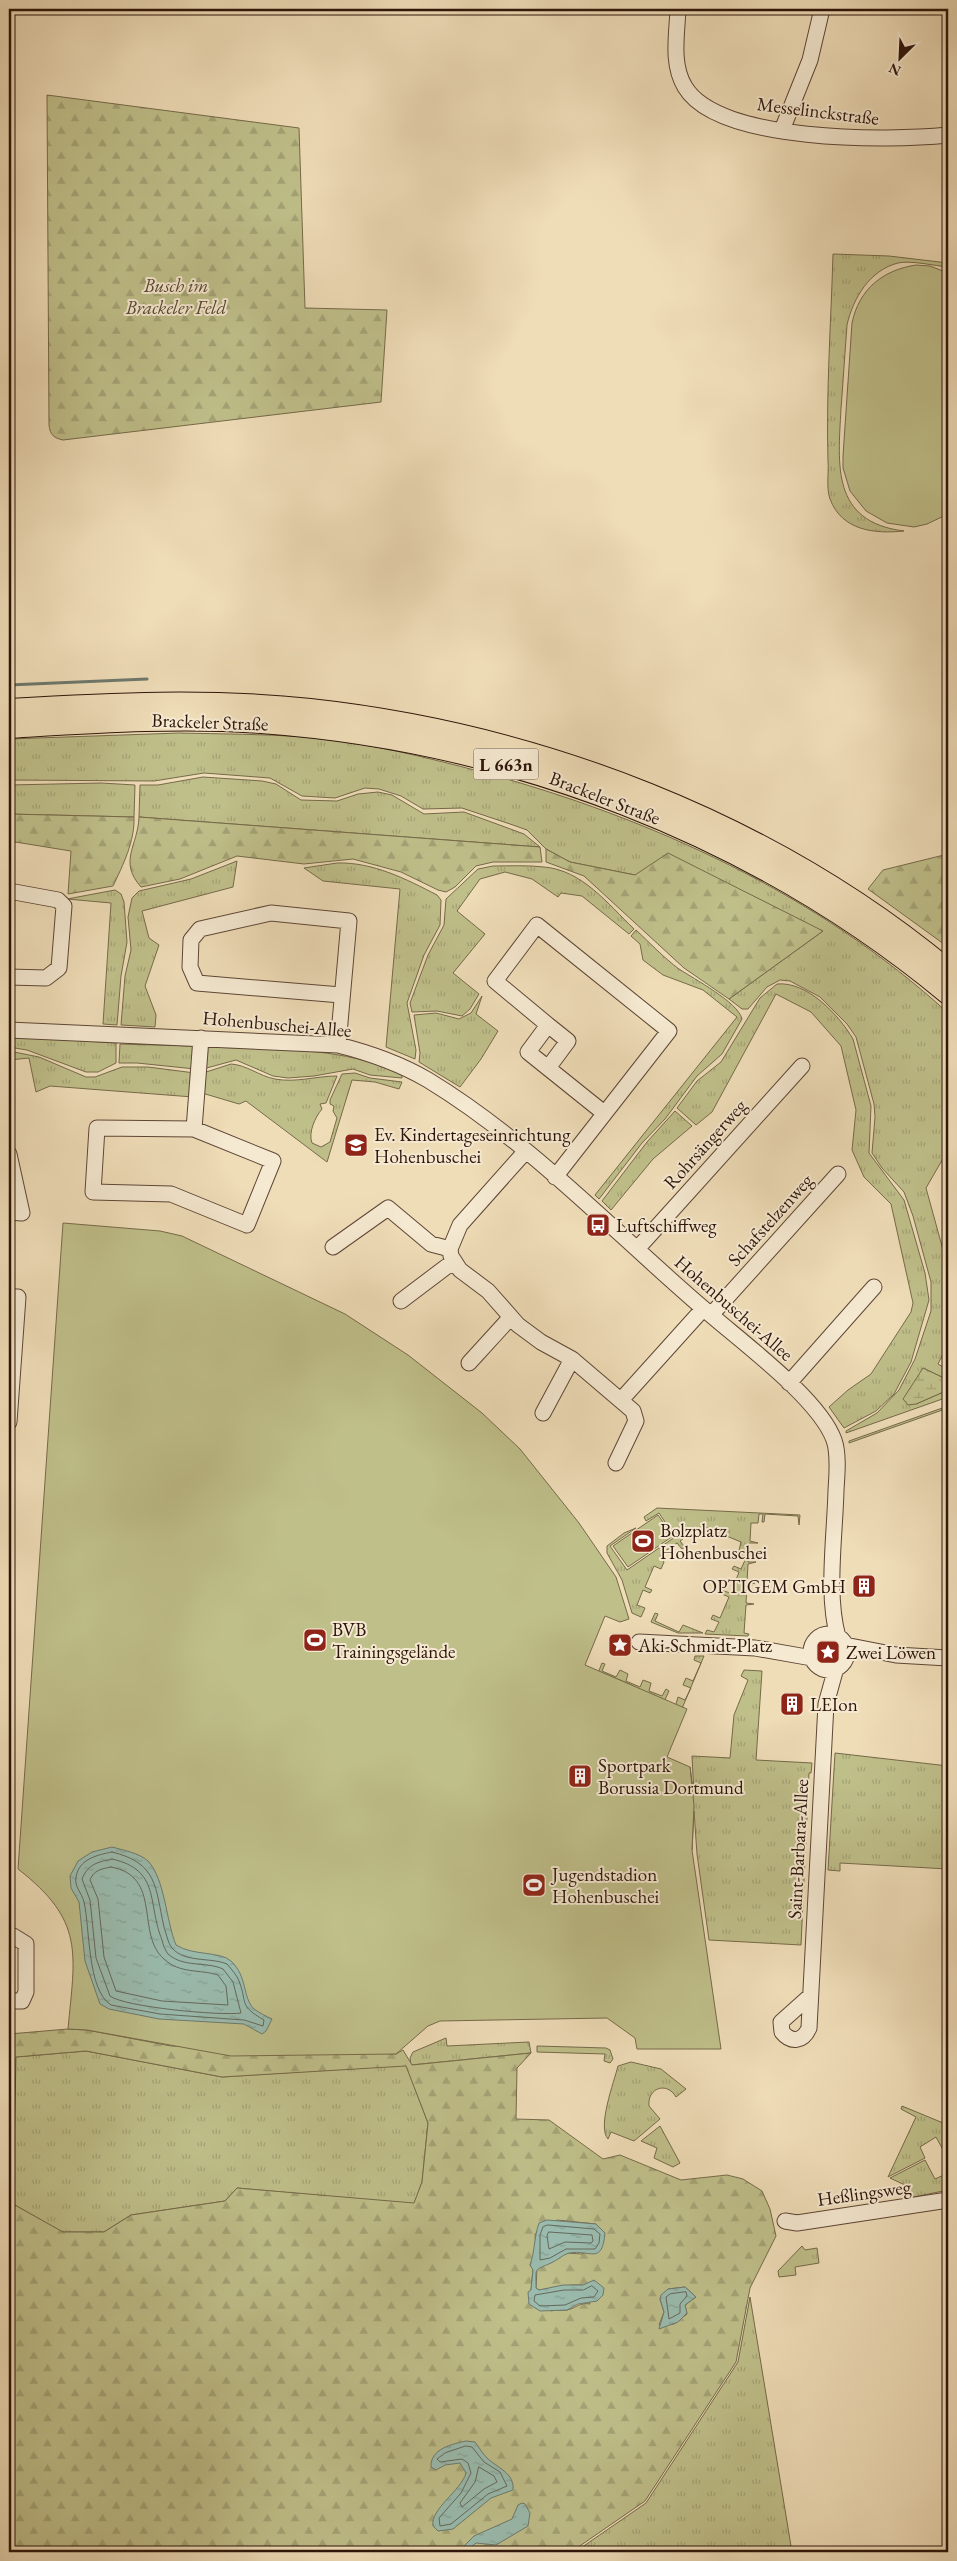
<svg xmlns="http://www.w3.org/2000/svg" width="957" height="2561" font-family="'EB Garamond',serif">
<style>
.grass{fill:url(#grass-tufts);stroke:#766a4a}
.forest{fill:url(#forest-firs);stroke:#766a4a;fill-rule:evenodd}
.wetland{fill:url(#wetland-marsh);stroke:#766a4a}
.pitch{fill:#bfbf8a;stroke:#766a4a}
.water{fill:url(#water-ripples);stroke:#6e796d}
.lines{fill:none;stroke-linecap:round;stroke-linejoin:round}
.shore{stroke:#64685c;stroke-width:1}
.stream{stroke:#6e796d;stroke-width:3}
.minor-casing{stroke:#5e4636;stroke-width:17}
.highway-casing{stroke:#2d140a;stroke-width:24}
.minor{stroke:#f5e9d1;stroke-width:15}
.highway{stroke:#efddb8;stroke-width:22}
.labels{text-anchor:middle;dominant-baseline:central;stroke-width:4;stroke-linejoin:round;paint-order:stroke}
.shield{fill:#f5e9d1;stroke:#695446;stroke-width:1}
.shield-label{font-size:18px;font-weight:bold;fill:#2d140a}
.street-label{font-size:19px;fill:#2d140a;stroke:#f5e9d1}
.park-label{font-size:19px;font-style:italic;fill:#594730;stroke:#f5e9d1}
.poi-label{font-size:19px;fill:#2d140a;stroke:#f5e9d1;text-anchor:start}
</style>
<defs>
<pattern id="grass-tufts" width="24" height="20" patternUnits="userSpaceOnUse" patternTransform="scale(1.25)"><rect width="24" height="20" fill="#bfbf8a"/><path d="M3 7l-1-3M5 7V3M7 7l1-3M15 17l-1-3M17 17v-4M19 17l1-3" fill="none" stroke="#a4a376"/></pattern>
<pattern id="forest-firs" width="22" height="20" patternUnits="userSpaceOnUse" patternTransform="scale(1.25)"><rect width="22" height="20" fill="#bfbf8a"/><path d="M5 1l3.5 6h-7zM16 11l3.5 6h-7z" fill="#a4a376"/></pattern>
<pattern id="wetland-marsh" width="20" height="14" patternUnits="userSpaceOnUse" patternTransform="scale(1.25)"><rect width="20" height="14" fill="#bfbf8a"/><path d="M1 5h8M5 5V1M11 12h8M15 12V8" fill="none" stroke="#a4a376"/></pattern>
<pattern id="water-ripples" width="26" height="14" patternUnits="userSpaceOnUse" patternTransform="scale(1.25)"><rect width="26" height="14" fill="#9abcaf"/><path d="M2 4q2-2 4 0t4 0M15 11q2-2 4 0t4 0" fill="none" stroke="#85a195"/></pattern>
</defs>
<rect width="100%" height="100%" fill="#efddb8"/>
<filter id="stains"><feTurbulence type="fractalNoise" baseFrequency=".004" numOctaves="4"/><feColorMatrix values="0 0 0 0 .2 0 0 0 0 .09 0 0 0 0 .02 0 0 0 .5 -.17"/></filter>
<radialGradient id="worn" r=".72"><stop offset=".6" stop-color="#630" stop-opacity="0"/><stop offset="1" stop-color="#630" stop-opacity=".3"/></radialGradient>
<path class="grass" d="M833,254L889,256L948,263V267C936,266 910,260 898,263C870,270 853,298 847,325C845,353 843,381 841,409C838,465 831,522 904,531C875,534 842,531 830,499C826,488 829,472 828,461C826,392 831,323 833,254Z
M179,733C221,734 264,734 305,737C365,742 425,757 482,772C651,818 818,894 948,1013V1150L926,1188L948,1268V1344L938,1364L948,1370V1380L923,1368L916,1404L948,1390V1397L846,1433V1431L877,1413L899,1390L915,1359L931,1311V1282L913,1216L904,1192L882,1168L872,1153L875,1117L874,1104L856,1037L847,1024L820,997L790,981L780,980L767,987L748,1009H742L729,999L823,931L635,875L570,862L546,849L527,830L513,825L462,808L423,809L401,796L379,789L365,788L335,798L302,796L270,778L204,773L154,781L9,780V739Z
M203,777L262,781L276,784L301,800L337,801L358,794L378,792L392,795L424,814L464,812L524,834L540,847L139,817L140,785H158Z
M101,783L135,785L134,817L9,814V785Z
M237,861L233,887L142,911L149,938L159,945L145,986L156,1015L155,1027L121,1025L125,976L131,950L128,917L132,898L139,891L191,879Z
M337,863C373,862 406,879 437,895L441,900L440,925L424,955L407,1003L416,1050L415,1059L386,1047L400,889L323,881L304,868Z
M493,866C510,866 527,865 544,867C582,870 608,904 634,929L629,934L582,896L561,893L558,897L532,879L505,872L480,879L457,911L485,934L453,973L479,994L470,1009L462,1016L437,1011L412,1012L410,1003L428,955L444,925L446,899L478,869Z
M115,890L121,894L124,902L127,942L121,976L117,1025L103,1024L111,903L67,899Z
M636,930C650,943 664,958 679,969C694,979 738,1002 742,1019L722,1054L697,1076L665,1119L642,1143L599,1199L595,1195L737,1017L703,990L663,975L643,960L640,944L631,936Z
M777,984C807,981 839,1015 853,1039L871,1106L869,1153L904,1200L925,1273L929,1300L911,1362L894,1394L876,1411L844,1428L829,1407L848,1390L871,1374L911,1312L913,1303L891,1204L864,1177L852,1150L856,1110L841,1046L811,1012L776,994L712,1112L696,1125L677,1108L697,1081L721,1062L760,998Z
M482,996L476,1014L498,1031L481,1059L460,1087L419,1062L420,1053L414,1015L436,1013L459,1019L471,1013Z
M9,1036L116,1043V1063L98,1072H86L27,1050L9,1047Z
M120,1044L193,1046L195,1069L137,1063H119Z
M207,1047C260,1049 315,1047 366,1061C378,1064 390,1070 402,1074V1078L370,1075L353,1069L314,1076L288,1078L273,1076L236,1060L203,1069Z
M9,1051L39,1057L86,1077H95L122,1067H148L195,1073L193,1097L50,1086L36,1092L29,1058L9,1060Z
M231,1064C247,1065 259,1076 275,1079C296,1083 316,1076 337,1076L326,1103L320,1104L322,1109C315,1117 308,1133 312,1143L321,1147L330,1142L337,1118L333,1111L334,1106L330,1104V1100L342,1074L355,1073L370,1078L402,1082L399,1089L375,1082L352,1080L327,1162L246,1101L239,1104L202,1093L203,1073Z
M675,1111L692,1126L653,1159L611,1210L602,1201L647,1142Z
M948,1406V1408L849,1443V1441Z
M657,1508L800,1515L799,1525L798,1516L765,1514L764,1522H762L763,1514H759L758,1523H751L750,1541L758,1543H749L748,1562H756L748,1564L747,1582L755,1583L747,1585L746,1603L754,1604L746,1605L744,1633L749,1634L748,1636L705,1634L707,1630L714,1632L719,1622L711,1619L713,1615L720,1618L729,1597L722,1594L723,1591L731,1593L739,1572L732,1569L734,1566L741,1569L746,1558L738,1555L741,1542L705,1527L701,1535L696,1529L680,1541L685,1547L682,1549L677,1543L660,1555L664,1562L661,1569L654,1566L645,1587L652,1590L650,1593L643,1590L637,1605L645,1608L641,1617L632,1613L622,1580L607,1553V1546L624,1533L636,1528L610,1546L627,1570L675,1537L659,1513L646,1521L644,1517Z
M655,1613L658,1614L655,1621L679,1632L683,1625L703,1633H678L651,1622Z
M818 1652a10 10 0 1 1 20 0a10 10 0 1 1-20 0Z
M695,1656H704L660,1761L678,1697L685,1700L691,1688L683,1685L686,1678L693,1681L701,1663L694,1660Z
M602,1663L605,1664L602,1671L616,1677L620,1670L628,1674L626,1681L640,1687L643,1680L651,1683L649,1691L662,1696L666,1689L669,1691L662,1706C644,1688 625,1682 602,1673L596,1678Z
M744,1670L762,1671L756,1760L812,1763L811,1773H809L801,1945L709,1940L697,1854L694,1811L692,1850L690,1767L694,1795L692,1756L730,1758L734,1715L748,1680L741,1676Z
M835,1753L948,1766V1869L840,1863V1871L828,1870Z
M446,2038L447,2046L529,2042L531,2053L411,2065L410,2058L413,2052Z
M537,2046L606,2048L610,2050L613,2059L610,2063L604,2061L605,2054L537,2052Z
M86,2051L222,2077L406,2065L428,2123L422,2182L414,2204L237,2188L225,2201L131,2215L104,2232H62L13,2204L15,2057Z
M631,2062L661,2069L686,2089L676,2097C667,2081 647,2088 649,2106L660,2119L634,2141L611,2132L608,2139C597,2127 614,2082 618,2066Z
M902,2106L948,2125V2146L942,2148L936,2137L920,2147L925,2158L888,2177L916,2117L901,2109Z
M660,2126L680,2163L673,2167L654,2158L657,2148L641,2141Z
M925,2160L935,2179L944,2175L948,2190L914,2197L907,2186L890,2178Z
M802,2246L805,2250L817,2248L819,2263L795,2267L796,2275L779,2277L778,2271Z
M750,2297L791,2546L751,2552H575L646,2503L738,2362Z"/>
<path class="forest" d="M47,95L299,128L305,308L387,310L381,402L63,440C54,438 50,435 49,425Z
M9,814L134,817C135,841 123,865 113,886L68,894L71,851L9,841Z
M139,817L540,847L542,862H493L476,866L455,887L446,892L438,890L401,872L353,859L304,864L237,856L180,879L141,887C118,861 138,846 139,817Z
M546,849L570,862L635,875L668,853L823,931L729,999L684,968L584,876L546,862Z
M948,854V947L868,889L883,870Z
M68,2029L87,2030L171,2046L396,2054L403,2050L412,2065L531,2053L517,2068L516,2119L549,2120L603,2159L620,2155L681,2180L727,2175L743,2179L762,2191L770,2209L776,2236L750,2288L736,2362L645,2501L571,2552H9V2034ZM86,2051L222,2077L406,2066L428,2123L422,2182L414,2203L237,2188L225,2201L131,2215L104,2232H63L13,2204L16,2057ZM557,2220L596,2224L583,2254L566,2253L537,2268L536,2288L539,2290L572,2285H583L590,2304C579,2302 577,2308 567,2310C562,2311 557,2309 551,2311L531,2290L533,2269L530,2265L536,2250L535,2234ZM685,2287L696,2297L685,2305L687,2314L674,2324L659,2325L664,2312L660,2299L668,2289Z"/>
<path class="wetland" d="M923,1368L948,1380V1390L916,1404L908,1405L903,1399Z"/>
<path class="pitch" d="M916,265L930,266L948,273V514L927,524L914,527L887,523L866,511L850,491L843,468V456L852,323C859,289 883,270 916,265Z
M63,1223L160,1231L182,1236L345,1314L408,1355L482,1413L520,1449L579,1523L616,1577L629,1619L620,1622L605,1616L585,1665L687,1709L667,1757L690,1767L694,1805L692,1850L721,2049H637L635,2038L607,2018L440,2021L428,2026L396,2054L231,2056L87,2030L68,2029C75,1953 85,1921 18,1869Z
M658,1515L673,1536L628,1567L613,1546Z"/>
<path class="water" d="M112,1847C123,1850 139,1853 148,1861C165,1879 166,1921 176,1945C193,1956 220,1951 231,1961C248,1977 242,1997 254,2009C259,2013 266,2016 272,2019L266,2031L262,2034L244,2024L159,2019L109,2009L100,2004L85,1961L79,1902L71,1888L70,1876L78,1861L92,1852Z
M547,2220L596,2224L605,2233C602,2266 590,2249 569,2253C562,2255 558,2260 551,2263C533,2271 536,2267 536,2288L539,2290L563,2285H583L594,2280L604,2288L603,2295L597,2301L578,2304L567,2310L540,2311L529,2304L528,2292L531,2290L533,2270L530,2265C535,2251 534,2237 539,2223Z
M685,2287L696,2297L685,2305L687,2313L678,2322L659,2329L664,2312L660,2299L661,2295L668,2289Z
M466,2441L475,2442C479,2447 482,2453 487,2458C496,2467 515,2473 513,2490L491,2498L453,2529L438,2531L433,2526C430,2509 461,2491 466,2473L460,2463L445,2465L436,2470L431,2467C430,2449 452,2444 466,2441Z
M522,2503L525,2504L530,2513L528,2526L496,2545L476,2543L465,2552H458L474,2536L512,2519L518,2505Z"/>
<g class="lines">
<path class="shore" d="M112,1852C158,1863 155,1887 164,1927C166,1933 168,1943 172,1948C185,1963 210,1957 227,1964C231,1969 237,1975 239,1981C248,2004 238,2005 264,2020L263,2026L244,2020L160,2014L111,2005C87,1990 90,1927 84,1902C82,1893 74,1887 76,1877C79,1859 97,1855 112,1852Z
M112,1859C161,1870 147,1903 162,1940C163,1945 165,1950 168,1954C184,1968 205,1961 223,1969L233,1982L241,2013C221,2016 124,2007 110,1996L96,1958L90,1900L82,1879C88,1864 98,1862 112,1859Z
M111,1867C163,1876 135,1934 164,1959C180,1974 199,1969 218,1975L226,1986L228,2005L162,2001L116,1991L104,1957L98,1899L90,1880C94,1870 101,1869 111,1867Z
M548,2225L594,2229L600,2234L599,2243L595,2249H566L550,2258L540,2260V2235L543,2227Z
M549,2232L592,2235L593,2241L591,2243L565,2242L549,2249L547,2236Z
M592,2286L598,2291L594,2297L581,2298L565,2305L540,2306L534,2301L535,2295L564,2290H583Z
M686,2292L687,2296L680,2304V2313L669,2319L666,2297L670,2294Z
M466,2446L472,2447L484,2462L500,2472L507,2486L488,2494L451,2524L440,2526L439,2518L461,2493L471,2473L468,2463L462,2459L440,2462L437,2459L445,2453Z
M479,2467L494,2476L497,2482L484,2489L462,2507L460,2503L475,2482Z"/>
<path class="stream" d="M9,685L147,679"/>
<g class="minor-casing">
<path id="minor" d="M678,9C677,35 671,64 685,87C718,143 890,141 948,135
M782,130L810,60L822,9
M9,891L58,900L64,906L59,968L46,978L9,977
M9,1030L338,1045C370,1053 399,1063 428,1080C530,1142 614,1232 704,1309C739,1340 819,1398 834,1440C839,1454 837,1475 836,1490C835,1535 826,1595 838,1637
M338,1045L349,921L271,913L200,929L191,940L190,967L197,983L341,995
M548,1068L568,1041L548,1025
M194,1129L273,1161L247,1225L171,1194L93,1192L97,1128L194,1129L201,1038
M525,1152L460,1225L450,1249L451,1256L460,1270L488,1291L518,1325L541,1342L572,1359L633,1411L636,1421L616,1463
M9,1154L22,1213L9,1212
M555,1177L669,1031L537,925L495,981L548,1025L528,1052L604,1113
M333,1247L388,1208L431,1244L450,1249
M638,1248L802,1066
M9,1297H18L9,1422
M401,1301L446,1267L454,1263
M711,1315L838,1174
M469,1363L510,1318
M789,1383L874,1287
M621,1400L703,1309
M543,1413L572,1359
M811 1652a18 18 0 1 1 36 0a18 18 0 1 1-36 0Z
M639,1642L755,1648L812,1658
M845,1645L896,1655L948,1658
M9,1936H13L26,1944V1992L22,2001H9
M809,1997L781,2022L782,2032C791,2043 803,2042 809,2028L826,1704L836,1668
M785,2221L797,2223L948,2200"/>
</g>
<g class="highway-casing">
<path id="highway" d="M9,710C109,704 210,699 310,710C539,735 770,823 948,971
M9,727C93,722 177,716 261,722C510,740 755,833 948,993"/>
</g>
<use href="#minor" class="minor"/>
<use href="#highway" class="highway"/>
</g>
<defs>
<g id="school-square" transform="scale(1.25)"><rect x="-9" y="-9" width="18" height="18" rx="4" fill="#8f2418" stroke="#f5e9d1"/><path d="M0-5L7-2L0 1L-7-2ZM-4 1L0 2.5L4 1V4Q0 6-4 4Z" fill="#fff"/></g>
<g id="bus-square" transform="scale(1.25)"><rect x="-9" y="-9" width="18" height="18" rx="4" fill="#8f2418" stroke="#f5e9d1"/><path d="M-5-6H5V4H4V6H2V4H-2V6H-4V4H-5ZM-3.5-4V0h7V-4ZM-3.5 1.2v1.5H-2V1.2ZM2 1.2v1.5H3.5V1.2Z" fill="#fff"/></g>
<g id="stadium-square" transform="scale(1.25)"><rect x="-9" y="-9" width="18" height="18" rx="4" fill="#8f2418" stroke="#f5e9d1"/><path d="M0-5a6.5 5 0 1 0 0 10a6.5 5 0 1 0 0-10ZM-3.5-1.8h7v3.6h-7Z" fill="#fff"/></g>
<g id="building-square" transform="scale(1.25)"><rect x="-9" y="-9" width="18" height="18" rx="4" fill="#8f2418" stroke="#f5e9d1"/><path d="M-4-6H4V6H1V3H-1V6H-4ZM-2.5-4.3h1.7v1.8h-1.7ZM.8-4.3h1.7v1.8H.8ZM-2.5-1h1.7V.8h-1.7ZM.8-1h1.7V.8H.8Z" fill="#fff"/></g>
<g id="sight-square" transform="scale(1.25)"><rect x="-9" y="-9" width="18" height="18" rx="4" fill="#8f2418" stroke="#f5e9d1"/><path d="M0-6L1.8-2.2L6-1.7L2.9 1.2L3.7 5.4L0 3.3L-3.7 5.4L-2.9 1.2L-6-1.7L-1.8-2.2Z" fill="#fff"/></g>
</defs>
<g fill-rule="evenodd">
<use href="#school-square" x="356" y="1145"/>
<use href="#bus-square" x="598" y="1225"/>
<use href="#stadium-square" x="643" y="1541"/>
<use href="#building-square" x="864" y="1586"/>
<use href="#stadium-square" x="315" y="1640"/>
<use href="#sight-square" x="620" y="1645"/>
<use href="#sight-square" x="828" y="1652"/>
<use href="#building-square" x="792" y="1704"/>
<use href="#building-square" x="580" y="1776"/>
<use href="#stadium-square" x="534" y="1885"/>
</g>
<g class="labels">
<rect class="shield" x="473.5" y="748.5" width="65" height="31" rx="4"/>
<g class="shield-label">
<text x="506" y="764">L 663n</text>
</g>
<g class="street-label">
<text transform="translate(818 111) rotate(7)">Messelinckstraße</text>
<text transform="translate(210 722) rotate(2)">Brackeler Straße</text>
<text transform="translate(605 798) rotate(21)">Brackeler Straße</text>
<text transform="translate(277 1024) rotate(5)">Hohenbuschei-Allee</text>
<text transform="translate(705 1144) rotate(-48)">Rohrsängerweg</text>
<text transform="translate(770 1220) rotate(-48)">Schafstelzenweg</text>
<text transform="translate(734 1308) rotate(41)">Hohenbuschei-Allee</text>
<text transform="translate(798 1849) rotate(-87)">Saint-Barbara-Allee</text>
<text transform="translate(864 2193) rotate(-8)">Heßlingsweg</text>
</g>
<g class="park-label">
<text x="176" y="285">Busch im<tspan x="176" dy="22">Brackeler Feld</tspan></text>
</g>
<g class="poi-label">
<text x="374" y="1134">Ev. Kindertageseinrichtung<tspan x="374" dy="22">Hohenbuschei</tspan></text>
<text x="616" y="1225">Luftschiffweg</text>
<text x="660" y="1530">Bolzplatz<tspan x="660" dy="22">Hohenbuschei</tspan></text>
<text x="846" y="1586" text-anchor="end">OPTIGEM GmbH</text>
<text x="332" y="1629">BVB<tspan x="332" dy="22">Trainingsgelände</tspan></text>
<text x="638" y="1645">Aki-Schmidt-Platz</text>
<text x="846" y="1652">Zwei Löwen</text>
<text x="810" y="1704">LEIon</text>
<text x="598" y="1765">Sportpark<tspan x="598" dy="22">Borussia Dortmund</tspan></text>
<text x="552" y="1874">Jugendstadion<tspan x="552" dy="22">Hohenbuschei</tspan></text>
</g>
</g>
<rect width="957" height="2561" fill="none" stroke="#efddb8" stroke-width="30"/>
<rect x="10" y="10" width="937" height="2541" fill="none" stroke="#2d140a" stroke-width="2.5"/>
<rect x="15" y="15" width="927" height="2531" fill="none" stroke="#2d140a"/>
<g transform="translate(900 58) rotate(204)" stroke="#f5e9d1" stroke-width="4" paint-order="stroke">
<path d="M0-4L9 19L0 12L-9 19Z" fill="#2d140a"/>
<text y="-8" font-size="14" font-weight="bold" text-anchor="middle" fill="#2d140a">N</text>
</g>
<rect width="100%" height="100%" filter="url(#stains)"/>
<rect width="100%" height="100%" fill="url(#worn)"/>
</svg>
